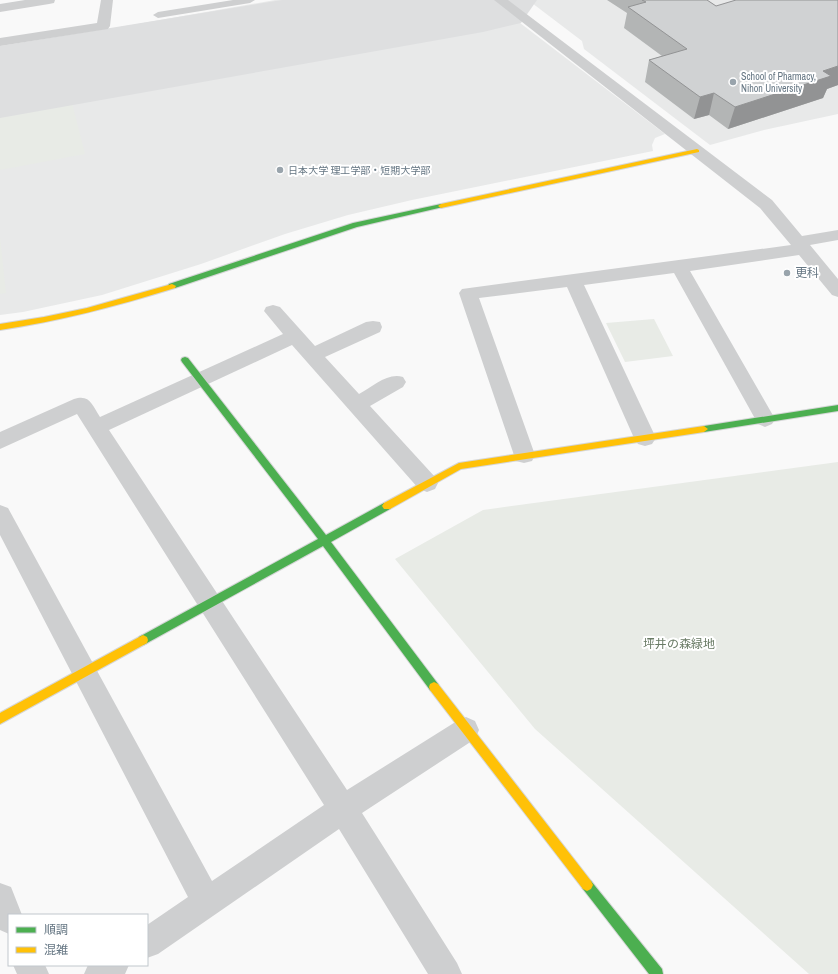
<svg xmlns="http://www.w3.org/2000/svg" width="838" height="974" font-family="'Archivo Narrow','Noto Sans JP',sans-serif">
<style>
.built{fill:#e8e9e9}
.green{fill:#e8ebe6}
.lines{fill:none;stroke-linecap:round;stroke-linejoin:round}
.runway{fill:#dedfe0;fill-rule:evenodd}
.fast-casing{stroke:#d5d6d7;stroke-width:2}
.slow-casing{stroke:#d5d6d7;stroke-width:2}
.lane{fill:#cecfd0;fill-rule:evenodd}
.street{fill:#cecfd0;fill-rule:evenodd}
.fast{fill:#4caf50;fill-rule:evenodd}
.slow{fill:#ffc107;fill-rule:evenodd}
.wall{fill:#b3b5b5}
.shaded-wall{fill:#929394}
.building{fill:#d0d2d3;stroke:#929394}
.poi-dot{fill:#99a4ac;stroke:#fff;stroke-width:1.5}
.labels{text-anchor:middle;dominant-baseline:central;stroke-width:4;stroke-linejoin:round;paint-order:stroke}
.far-poi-label{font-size:10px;fill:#657683;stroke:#fff;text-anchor:start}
.poi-label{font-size:12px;fill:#657683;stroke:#fff;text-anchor:start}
.park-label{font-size:12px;fill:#687a64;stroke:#fff}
</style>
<rect width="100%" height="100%" fill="#f9f9f9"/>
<path class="built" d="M275,0H490L665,134L655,138L652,145L653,151L412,200L348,215L285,234L201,264L102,295L23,312L0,315V48Z
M528,0H838V114L764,130L710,145L584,49L582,41Z"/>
<path class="green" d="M71,99L85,154L0,170V112Z
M0,237L6,293L0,294Z
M654,319L673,356L625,362L606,323Z
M838,462V974H809L535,729L395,559L483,510Z"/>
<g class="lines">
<path class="runway" d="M282,0H537L521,23L483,32L0,118V46Z"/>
<g class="fast-casing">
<path id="fast" d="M441,204L443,205V207L357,227L175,288H172L168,286L169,284L353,223Z
M185,357L188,358L326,535L384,503H390L392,506L390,509L331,542L438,684L439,687L438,690L434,692L430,690L323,546L147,643L143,645L139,643L138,640L139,637L318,539L182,362L181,360L182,358Z
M838,405V411L704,432L700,429L704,426Z
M587,879L591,881L662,969L663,974H649L583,889L581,885L583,881Z"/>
</g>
<g class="slow-casing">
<path id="slow" d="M697,149L699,150V152L441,208L438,206L441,204Z
M172,284L176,286L175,288C117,306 60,321 0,330V324L44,317L87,308Z
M704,426L708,429L704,432L461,469L390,509H384L382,506L384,503L459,463Z
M143,635L147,637L148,640L147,643L0,724V713Z
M434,682L438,684L591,881L593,885L591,889L587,891L583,889L430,690L429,687L430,684Z"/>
</g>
<path class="lane" d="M233,0H255L250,3L158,18L153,15L158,12Z"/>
<path class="street" d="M25,0H55L54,3L49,4L0,12V4Z
M101,0H113L110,26L108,29L0,46V38L97,23Z
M494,0H508L772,200L802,236L838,230V240L810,245L838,279V297L832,295L799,255L690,271L775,419L772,424L765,427L758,424L674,273L584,285L656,438L652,444L645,446L638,444L634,438L567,287L479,298L535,455L532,461L524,463L516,461L459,293L462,289L791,245L760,208Z
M273,305L280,307L315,346L366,322L373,321L380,322L382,327L380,332L325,357L359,394C372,387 388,372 403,377L406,382L403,387L370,406L435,477L438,483L435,489L427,492L419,489L292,345L109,430L347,790L457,721L466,717L475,721L479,730L475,739L362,813L457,963L462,974H428L339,829L158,954L147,958V925L188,897L0,535V505L8,508L212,881L324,805L77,414L0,449V432L74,399C90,394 92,405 100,417L283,334L264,311L266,307Z
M0,883L11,887L22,915H9V934L0,930Z
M13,965H45L49,974H17Z
M88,965H129L125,974H84Z"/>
<use href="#fast" class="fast"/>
<use href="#slow" class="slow"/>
</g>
<path class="wall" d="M607,0H707L716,6L838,0V85L827,89L823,98L728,129L709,115L694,119L645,82L649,60L662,56L624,28L627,13Z"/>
<path class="shaded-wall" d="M838,66V85L827,89L823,98L728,129L735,107L823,71Z
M714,93L709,115L694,119L700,97Z"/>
<path class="building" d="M642,0H707L716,6L736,0H838V66L823,71L831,76L735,107L714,93L700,97L649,60L687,49L628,7L646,2Z"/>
<g class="poi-dot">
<circle cx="733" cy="82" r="4"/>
<circle cx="280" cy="170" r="4"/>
<circle cx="787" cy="273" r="4"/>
</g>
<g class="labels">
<g class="far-poi-label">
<text x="741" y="76">School of Pharmacy,<tspan x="741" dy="12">Nihon University</tspan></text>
<text x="288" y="170">日本大学 理工学部・短期大学部</text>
</g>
<g class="poi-label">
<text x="795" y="273">更科</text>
</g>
<g class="park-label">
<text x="679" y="644">坪井の森緑地</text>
</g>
</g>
<rect x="8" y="914" width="140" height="52" fill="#ffffff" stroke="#c1c8cd"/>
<rect x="16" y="927" width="20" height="6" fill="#4caf50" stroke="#c1c8cd"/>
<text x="44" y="934" font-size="12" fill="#657683">順調</text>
<rect x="16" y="947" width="20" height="6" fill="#ffc107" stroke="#c1c8cd"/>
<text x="44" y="954" font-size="12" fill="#657683">混雑</text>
</svg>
